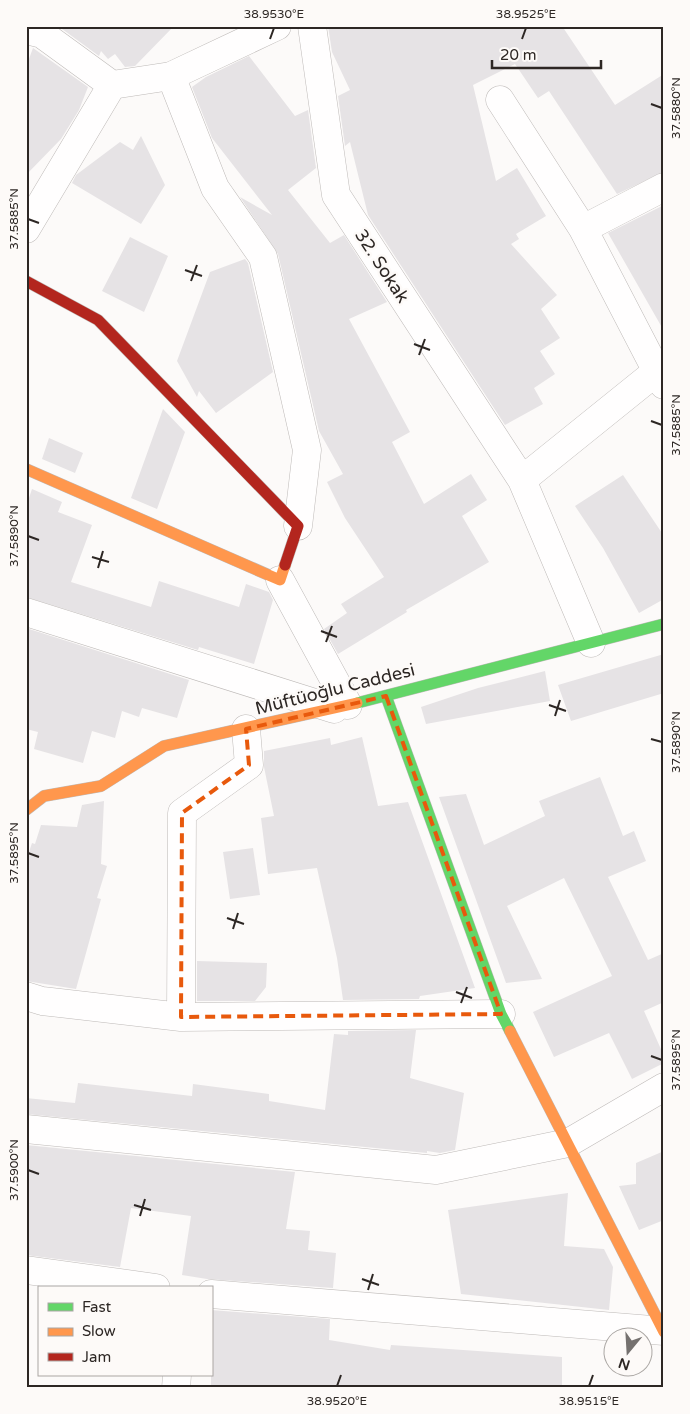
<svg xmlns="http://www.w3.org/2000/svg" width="690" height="1414" font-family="'Varela Round',sans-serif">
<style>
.building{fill:#e6e3e5}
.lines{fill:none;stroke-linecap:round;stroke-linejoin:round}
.street-casing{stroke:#bebab8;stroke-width:29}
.fast-casing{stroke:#bebab8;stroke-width:12}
.slow-casing{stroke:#bebab8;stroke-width:12}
.jam-casing{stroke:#bebab8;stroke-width:12}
.street{stroke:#fffefe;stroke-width:28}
.fast{stroke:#63d668;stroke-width:11}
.slow{stroke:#ff974d;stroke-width:11}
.jam{stroke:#b3261e;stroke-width:11}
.marked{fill:none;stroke:#e8590c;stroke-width:4;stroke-dasharray:10 6;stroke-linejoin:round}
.ticks{fill:none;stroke:#2d2724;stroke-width:2}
.labels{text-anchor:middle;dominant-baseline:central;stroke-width:5;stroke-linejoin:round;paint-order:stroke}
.street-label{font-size:18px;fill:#2d2724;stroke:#fdfaf8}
.neatline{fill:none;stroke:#2d2724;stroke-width:2}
.ticks-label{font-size:12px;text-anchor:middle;fill:#2d2724}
</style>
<rect width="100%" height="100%" fill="#fcfaf9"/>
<path class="building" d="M58,26H174L135,66L125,67L115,54L108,59L101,51L99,56Z
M328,26H562L615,105L664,74V172L617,194L549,91L538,98L515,64L473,85L496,181L517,168L546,216L516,234L519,239L511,244L557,295L541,309L560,338L540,351L555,374L534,388L543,404L505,425L368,215L350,142L345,146L338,96L350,90L332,52Z
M33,48L88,87L79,110L61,139L26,175V67Z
M249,56L295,116L308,110L316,168L288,190L330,243L344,235L387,302L349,319L410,432L392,442L424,504L471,474L487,500L462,516L489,562L406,610L407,612L338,654L324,629L347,613L341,604L384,577L345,518L327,482L343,474L319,431L278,254L240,197L272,215L212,138L192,87L206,77Z
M141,136L165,185L141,224L72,183L76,175L120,142L133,150Z
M664,205V331L608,233Z
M130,237L168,256L144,312L102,291Z
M245,259L248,263L273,372L216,413L199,391L197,397L177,361L210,272Z
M163,409L185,432L157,509L131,498Z
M49,438L83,453L75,473L42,459Z
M623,475L664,536V599L639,613L603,548L575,506Z
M32,489L62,502L58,512L92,525L71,582L151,607L159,581L239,607L246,584L269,592L273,600L254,664L199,647L198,650L26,597V507Z
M26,628L189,680L177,718L142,708L139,717L122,711L115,738L92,731L83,763L34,749L38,732L26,729Z
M664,654V693L571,721L558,685Z
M545,671L550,701L426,724L421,707L478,688Z
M362,737L378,806L408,802L475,988L420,996L419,999L343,1000L337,958L317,868L268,874L261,818L274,816L264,767V751L330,738L331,745Z
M600,777L623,836L634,831L646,861L608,877L648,960L664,953V1002L644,1011L664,1056V1063L632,1079L609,1033L554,1057L533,1012L612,976L564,878L507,906L542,979L506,983L439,797L466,794L484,845L545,816L539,801Z
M104,801L101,864L107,866L97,898L101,899L76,989L26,981V861L32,843L35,844L41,825L77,827L82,805Z
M253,848L260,895L230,899L223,852Z
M197,961L267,963L266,987L255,1001H197Z
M416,1030L410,1078L464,1093L455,1150L440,1153L427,1151V1153L26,1114V1098L75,1103L78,1083L192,1096L193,1084L269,1094V1101L325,1110L334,1034L348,1035V1031Z
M26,1145L295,1172L286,1229L310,1231L308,1250L336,1253L333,1288L207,1279L182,1275L191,1216L131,1208L120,1267L26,1255Z
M664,1151V1220L639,1230L619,1186L636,1184V1163Z
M568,1193L564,1246L604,1249L613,1267L609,1310L461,1294L448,1210Z
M211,1310L330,1319L329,1340L390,1350L391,1345L562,1357V1388H211Z"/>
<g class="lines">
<g class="street-casing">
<path id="street" d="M312,26L336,195L522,480
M26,30L42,34L112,85L26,229
M171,76L215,188L263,257L307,450L298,526
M112,85L171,76L277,26
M500,100L583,229L664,385
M583,229L664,187
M280,580L348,705
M26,612L334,709
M591,643L522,480L656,372
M26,996L42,1001L181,1017L501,1014
M181,1017L182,813L249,765L246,729
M26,1129L436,1170L568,1143L664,1087
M26,1270L156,1288
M211,1294L664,1331
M176,1388L177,1375"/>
</g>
<g class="fast-casing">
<path id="fast" d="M386,696L501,1014L510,1031
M357,703L664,624"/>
</g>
<g class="slow-casing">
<path id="slow" d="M26,469L280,580L285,565
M26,810L44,796L101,786L164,746L357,703
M510,1031L664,1332"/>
</g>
<g class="jam-casing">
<path id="jam" d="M26,281L98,320L298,526L285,565"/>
</g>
<use href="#street" class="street"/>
<use href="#fast" class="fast"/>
<use href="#slow" class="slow"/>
<use href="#jam" class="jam"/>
</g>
<path class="marked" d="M386,696L501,1014L181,1017L182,813L249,765L246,729Z"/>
<path class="ticks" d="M270,39L274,28M522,39L526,28M651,104L662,108M28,219L39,223M185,270L202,276M191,281L197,265M414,344L430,350M419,355L425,339M651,421L662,425M28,536L39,540M92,557L109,562M98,568L103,551M321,631L337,637M326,642L332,626M549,705L566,711M555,716L560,700M651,739L662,742M28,853L39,857M227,918L244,924M233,929L238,913M456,992L472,998M461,1003L467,987M651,1056L662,1060M28,1170L39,1174M134,1205L151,1210M140,1216L145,1199M362,1279L379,1285M368,1290L373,1274M337,1386L341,1375M589,1386L593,1375"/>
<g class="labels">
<g class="street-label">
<text transform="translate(382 266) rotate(57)">32. Sokak</text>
<text transform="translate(335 689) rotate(-14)">Müftüoğlu Caddesi</text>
</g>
</g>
<rect width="690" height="1414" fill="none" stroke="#fdfaf8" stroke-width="55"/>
<rect x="38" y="1286" width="175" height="90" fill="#fdfaf8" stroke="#aaa6a3"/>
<rect x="48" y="1303" width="25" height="8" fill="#63d668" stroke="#aaa6a3"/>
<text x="82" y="1312" font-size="15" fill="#2d2724">Fast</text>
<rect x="48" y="1328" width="25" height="8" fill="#ff974d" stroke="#aaa6a3"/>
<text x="82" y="1336" font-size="15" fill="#2d2724">Slow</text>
<rect x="48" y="1353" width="25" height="8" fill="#b3261e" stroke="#aaa6a3"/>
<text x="82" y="1362" font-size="15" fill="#2d2724">Jam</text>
<g transform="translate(628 1352) rotate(198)"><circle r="24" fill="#fdfaf8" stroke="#aaa6a3"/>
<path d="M0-4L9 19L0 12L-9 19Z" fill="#75716f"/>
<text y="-8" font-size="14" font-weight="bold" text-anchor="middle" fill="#2d2724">N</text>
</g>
<path d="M492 60v8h109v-8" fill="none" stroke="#2d2724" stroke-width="2.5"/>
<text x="500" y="60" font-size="15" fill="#2d2724" stroke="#fdfaf8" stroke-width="4" paint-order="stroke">20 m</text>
<rect x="28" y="28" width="634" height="1358" class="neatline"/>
<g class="ticks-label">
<text x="274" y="18">38.9530°E</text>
<text x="526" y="18">38.9525°E</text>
<text transform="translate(676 108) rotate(-90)" y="4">37.5880°N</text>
<text transform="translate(14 219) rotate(-90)" y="4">37.5885°N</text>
<text transform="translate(676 425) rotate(-90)" y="4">37.5885°N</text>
<text transform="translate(14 536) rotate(-90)" y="4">37.5890°N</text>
<text transform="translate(676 742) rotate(-90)" y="4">37.5890°N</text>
<text transform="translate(14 853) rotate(-90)" y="4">37.5895°N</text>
<text transform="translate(676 1060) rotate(-90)" y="4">37.5895°N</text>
<text transform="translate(14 1170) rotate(-90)" y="4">37.5900°N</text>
<text x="337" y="1405">38.9520°E</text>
<text x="589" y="1405">38.9515°E</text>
</g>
</svg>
